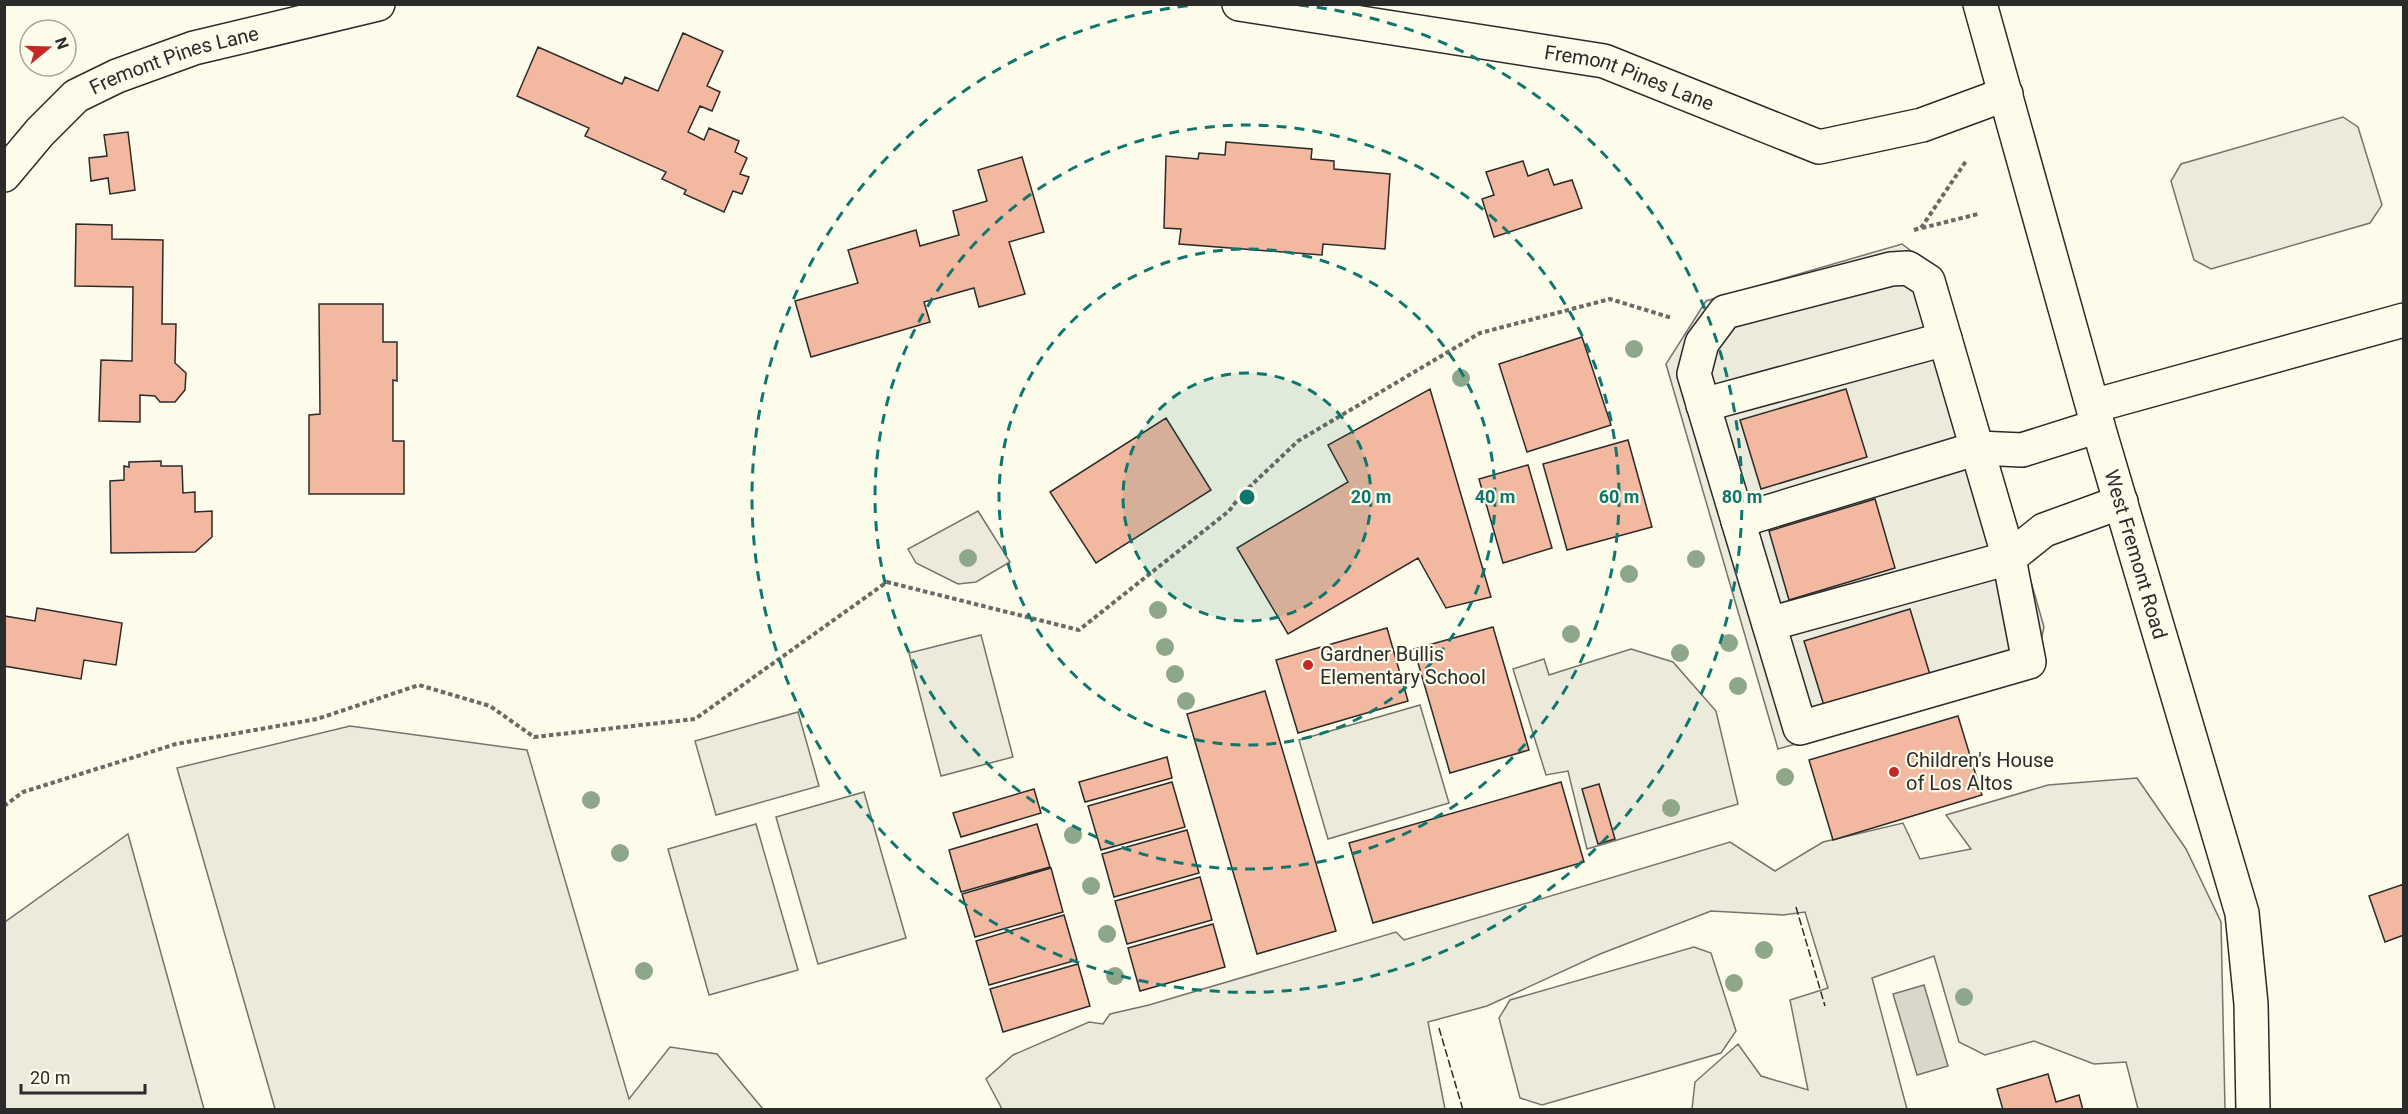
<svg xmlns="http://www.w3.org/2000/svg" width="2408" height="1114" font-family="Roboto,sans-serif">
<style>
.green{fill:#ecebdb;stroke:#74746e;stroke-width:1.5}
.parking{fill:#eceadb;stroke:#74746e;stroke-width:1.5}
.water{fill:#d8d7c9;stroke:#74746e;stroke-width:1.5}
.building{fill:#f2b8a0;stroke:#2b2b2b;stroke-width:1.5}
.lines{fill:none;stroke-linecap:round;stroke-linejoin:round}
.minor-casing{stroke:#2b2b2b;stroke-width:36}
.path{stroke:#6a6964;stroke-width:4;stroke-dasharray:4.5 3;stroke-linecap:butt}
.minor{stroke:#fdfbea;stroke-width:33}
.fence{stroke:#2b2b2b;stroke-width:1.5;stroke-dasharray:8 3;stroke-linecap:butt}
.tree{fill:#8ea78a}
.ring{fill:none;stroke:#0f766e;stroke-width:3;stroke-dasharray:10 8}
.poi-dot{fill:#c62828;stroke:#fdfbea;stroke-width:2}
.labels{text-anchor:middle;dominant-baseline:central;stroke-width:4.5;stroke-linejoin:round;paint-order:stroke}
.street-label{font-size:20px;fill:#2b2b2b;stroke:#fdfbea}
.poi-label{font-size:20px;fill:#2b2b2b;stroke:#fdfbea;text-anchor:start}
.centre{fill:#0f766e;stroke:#fdfbea;stroke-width:3}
.ring-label{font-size:18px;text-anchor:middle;font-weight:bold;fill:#0f766e;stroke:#fdfbea;stroke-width:4.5;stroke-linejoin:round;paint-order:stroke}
</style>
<rect width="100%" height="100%" fill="#fdfbea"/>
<path class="green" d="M2343,117L2358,127L2382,205L2370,223L2211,269L2194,260L2171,181L2181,164Z
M978,511L1010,562L976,582L958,584L916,563L908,549Z
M981,635L1013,757L941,776L909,653Z
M1631,649L1673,662L1716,711L1738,804L1587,849L1568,771L1546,775L1513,669L1544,659L1549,675Z
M1420,705L1449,803L1328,839L1299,740Z
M798,712L819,786L716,815L695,741Z
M350,726L527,750L629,1099L670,1047L717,1054L763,1109H275L177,768Z
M2137,778L2186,849L2221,922L2225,1109H2138L2126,1062L2094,1064L2034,1041L1985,1055L1959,1042L1934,956L1872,978L1907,1109H1692L1695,1082L1738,1044L1761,1076L1808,1090L1790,1000L1828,988L1805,912L1783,915L1711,911L1600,954L1487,1006L1428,1022L1445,1109H1002L986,1079L1013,1055L1089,1022L1103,1024L1110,1014L1149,1005L1396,932L1404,940L1730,842L1775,871L1823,842L1903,823L1920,859L1971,849L1946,815L2048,785Z
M864,792L906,938L818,964L776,817Z
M756,824L798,970L709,995L668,849Z
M128,834L204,1109H5V922Z
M1694,947L1711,953L1736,1031L1721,1053L1542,1105L1520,1098L1499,1018L1510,1000Z"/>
<path class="parking" d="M1902,244L1943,275L2044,627L2033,677L1778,749L1666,364L1706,301Z"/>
<path class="water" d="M1924,985L1948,1066L1917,1075L1893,994Z"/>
<path class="building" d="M683,33L723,51L707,86L720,92L712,111L700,106L688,132L704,140L709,128L739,141L735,152L747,158L740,174L749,177L742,194L733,191L724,212L684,194L686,190L662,179L666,172L585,136L589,128L517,96L538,47L622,84L625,77L658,91Z
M128,132L135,190L110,194L108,178L91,181L89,158L107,156L104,135Z
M1226,142L1312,149L1311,159L1334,161V169L1390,174L1385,249L1323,244L1322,255L1179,244L1181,229L1164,228L1166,156L1198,159L1199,153L1225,155Z
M1022,157L1044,232L1009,242L1025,294L979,307L974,288L924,302L930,322L811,357L795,301L858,283L848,250L916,230L920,246L959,235L953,211L987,201L978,170Z
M1523,161L1528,176L1548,169L1554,185L1572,180L1582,208L1494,237L1482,199L1494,195L1486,172Z
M76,224L112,225V239L163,240L162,324H176L175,363L186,373L185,390L175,402H160L155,396L140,395V422L99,421L101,360L132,361L133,287L75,286Z
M319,304H383V342H397V381L393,380V441H404V494H309V415L320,414Z
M1582,337L1611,425L1527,452L1499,364Z
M1430,389L1491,597L1446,608L1418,558L1288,634L1237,548L1348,482L1328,445Z
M1846,389L1867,457L1761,489L1740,420Z
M1166,418L1211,490L1096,563L1050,492Z
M1628,440L1652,527L1567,550L1543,464Z
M161,461V466H182L183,493L195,492V512L212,511V537L195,552L111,553L110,481L124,480V466L129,467V462Z
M1528,465L1552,548L1503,563L1479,479Z
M1875,499L1895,568L1789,600L1769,531Z
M37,608L122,623L116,665L84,660L81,679L4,666V616L35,621Z
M1910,609L1931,678L1825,709L1804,641Z
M1493,627L1529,750L1450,773L1414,649Z
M1387,628L1408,701L1298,733L1276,660Z
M1265,691L1336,931L1257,954L1187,714Z
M1958,716L1982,795L1833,840L1809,760Z
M1167,757L1172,778L1085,802L1079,782Z
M1172,782L1185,827L1101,850L1088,806Z
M1561,782L1584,862L1373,923L1349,843Z
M1599,784L1615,839L1598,844L1582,789Z
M1034,789L1041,813L961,837L953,813Z
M1037,824L1050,867L961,892L949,850Z
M1187,830L1199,873L1114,897L1102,854Z
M1051,868L1063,912L975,937L962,894Z
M1200,877L1212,920L1127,944L1115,901Z
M2404,884V935L2385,942L2369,896Z
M1064,915L1077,960L989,985L976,941Z
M1213,924L1225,967L1140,991L1128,948Z
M1078,964L1090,1006L1003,1032L990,989Z
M2048,1074L2056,1102L2079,1095L2083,1110H2003L1997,1089Z"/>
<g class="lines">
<g class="minor-casing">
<g id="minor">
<path id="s1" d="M1239,4L1604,61L1819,147L1922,125L2006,94"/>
<path id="s2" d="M1980,4L2098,426L2242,913L2251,1004L2253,1110"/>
<path id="s3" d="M4,175L40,132L76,96L117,76L194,48L378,4"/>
<path d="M1908,268L1928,281L1945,339L2009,558L2029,662L1800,728L1694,374L1702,343L1725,312L1891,269Z"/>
<path d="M1703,405L1945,339"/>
<path d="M2093,406L2404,320"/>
<path d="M1738,521L1978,448L2022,450L2098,426"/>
<path d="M1769,624L2009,558L2044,530L2121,502"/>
</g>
</g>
<path class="path" d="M1922,228L1978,214
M1914,230L1921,228L1966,161
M4,806L23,792L176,744L317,719L419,685L490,706L534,737L695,719L887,582L1079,630L1229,511L1241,495L1298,441L1480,333L1610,299L1672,318"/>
<use href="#minor" class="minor"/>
<path class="fence" d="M1796,907L1825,1006
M1439,1028L1463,1110"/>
</g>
<g class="tree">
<circle cx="1634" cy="349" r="9"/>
<circle cx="1461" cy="378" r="9"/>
<circle cx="968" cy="558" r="9"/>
<circle cx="1696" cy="559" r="9"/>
<circle cx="1629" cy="574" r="9"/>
<circle cx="1158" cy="610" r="9"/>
<circle cx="1571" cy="634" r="9"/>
<circle cx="1729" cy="643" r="9"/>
<circle cx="1165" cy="647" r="9"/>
<circle cx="1680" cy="653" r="9"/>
<circle cx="1175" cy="674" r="9"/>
<circle cx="1738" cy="686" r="9"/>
<circle cx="1186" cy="701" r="9"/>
<circle cx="1785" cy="777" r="9"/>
<circle cx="591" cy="800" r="9"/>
<circle cx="1671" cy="808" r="9"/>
<circle cx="1073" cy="835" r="9"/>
<circle cx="620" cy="853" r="9"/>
<circle cx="1091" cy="886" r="9"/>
<circle cx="1107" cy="934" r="9"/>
<circle cx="1764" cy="950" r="9"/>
<circle cx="644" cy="971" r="9"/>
<circle cx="1115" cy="976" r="9"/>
<circle cx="1734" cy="983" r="9"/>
<circle cx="1964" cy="997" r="9"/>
</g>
<circle cx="1247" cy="497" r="124" fill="#0f766e" fill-opacity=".12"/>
<g class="ring">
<circle cx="1247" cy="497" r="124"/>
<circle cx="1247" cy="497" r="248"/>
<circle cx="1247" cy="497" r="372"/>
<path d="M1299 5A495 495 0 1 1 1195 5"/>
</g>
<g class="poi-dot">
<circle cx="1308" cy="665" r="6"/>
<circle cx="1894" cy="772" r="6"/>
</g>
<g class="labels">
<g class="street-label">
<text stroke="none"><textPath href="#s3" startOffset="212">Fremont Pines Lane</textPath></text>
<text stroke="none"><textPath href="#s1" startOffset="398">Fremont Pines Lane</textPath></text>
<text stroke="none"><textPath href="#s2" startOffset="572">West Fremont Road</textPath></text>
</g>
<g class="poi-label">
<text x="1320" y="654">Gardner Bullis<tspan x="1320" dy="23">Elementary School</tspan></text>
<text x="1906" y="760">Children's House<tspan x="1906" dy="23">of Los Altos</tspan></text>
</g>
</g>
<circle cx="1247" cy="497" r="9" class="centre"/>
<g class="ring-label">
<text x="1371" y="503">20 m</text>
<text x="1495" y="503">40 m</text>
<text x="1619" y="503">60 m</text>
<text x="1742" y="503">80 m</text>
</g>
<rect width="2408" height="1114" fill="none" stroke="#2b2b2b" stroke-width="12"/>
<g transform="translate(48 48) rotate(71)"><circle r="28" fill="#fdfbea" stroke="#a9a89e" stroke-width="1.5"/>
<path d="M0-4.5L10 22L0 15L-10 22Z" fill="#c62828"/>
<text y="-9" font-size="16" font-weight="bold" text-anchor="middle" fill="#2b2b2b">N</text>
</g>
<path d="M21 1084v9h124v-9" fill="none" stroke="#2b2b2b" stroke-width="3"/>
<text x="30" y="1084" font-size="18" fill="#2b2b2b" stroke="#fdfbea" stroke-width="4.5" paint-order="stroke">20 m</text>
</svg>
